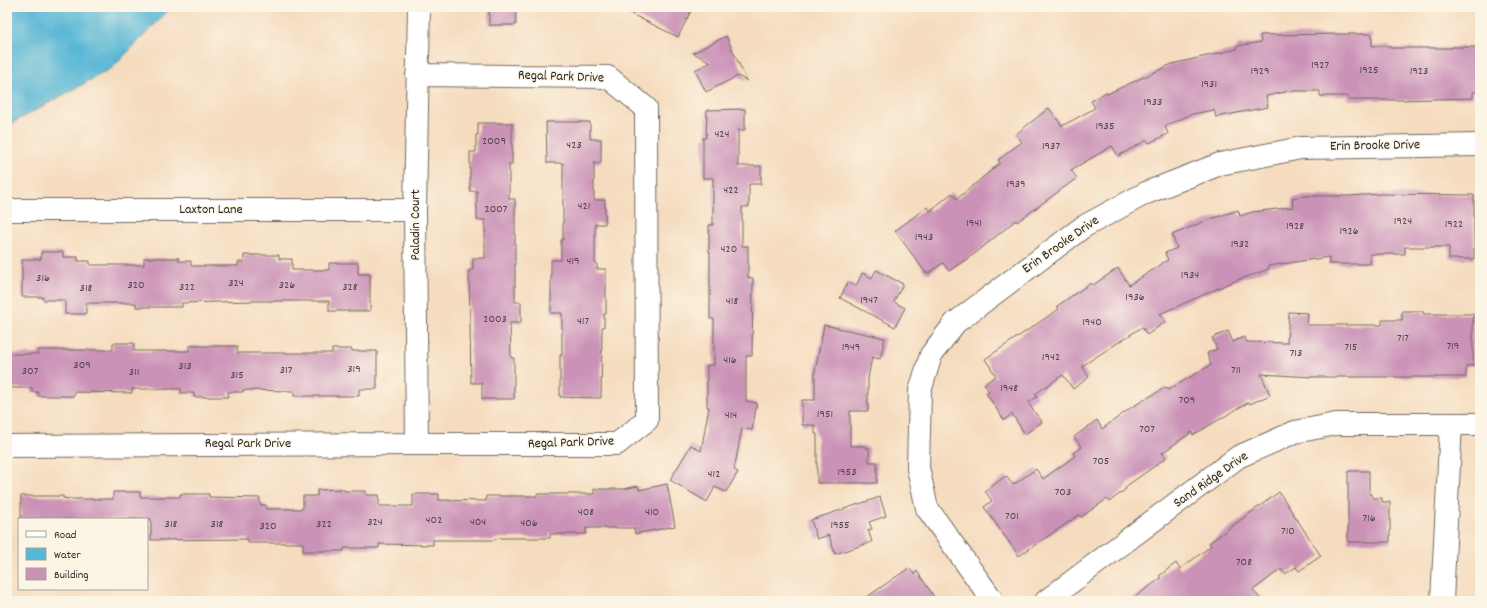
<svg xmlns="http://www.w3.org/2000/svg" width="1487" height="608" font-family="Dekko,sans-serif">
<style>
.water{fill:#58b7d6;stroke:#427180}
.building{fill:#ca92b7}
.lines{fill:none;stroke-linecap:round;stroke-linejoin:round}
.minor-casing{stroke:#72695f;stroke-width:24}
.minor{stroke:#fff;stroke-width:22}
.labels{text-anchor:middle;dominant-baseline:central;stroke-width:3;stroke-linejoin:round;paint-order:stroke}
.number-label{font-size:12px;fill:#53454e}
.street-label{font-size:14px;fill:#2b2b2b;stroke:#fcf5e5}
</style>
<rect width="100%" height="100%" fill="#fcf5e5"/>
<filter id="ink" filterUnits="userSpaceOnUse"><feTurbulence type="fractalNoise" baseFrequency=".025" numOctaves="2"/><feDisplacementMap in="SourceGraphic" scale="8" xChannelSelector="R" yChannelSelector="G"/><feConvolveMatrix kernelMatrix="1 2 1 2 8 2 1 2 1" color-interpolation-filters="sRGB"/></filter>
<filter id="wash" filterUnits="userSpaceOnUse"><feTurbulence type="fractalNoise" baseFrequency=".012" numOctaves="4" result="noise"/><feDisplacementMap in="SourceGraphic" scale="16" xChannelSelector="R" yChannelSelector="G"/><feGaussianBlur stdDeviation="0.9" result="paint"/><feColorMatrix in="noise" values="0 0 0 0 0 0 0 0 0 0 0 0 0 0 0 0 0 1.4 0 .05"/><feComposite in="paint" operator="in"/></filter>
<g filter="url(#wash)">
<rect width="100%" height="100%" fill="#f5dcbf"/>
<path class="water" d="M7,7H172L112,68L7,126Z"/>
<g id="blocks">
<path class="building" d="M489,7H516V25H489Z
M617,7H693L678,37Z
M1348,34H1372V46H1390V48H1452V47H1480V92H1473V98L1399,100H1348V96H1320V91H1290L1266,96L1268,107L1216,117L1214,110L1192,114L1165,126L1168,134L1149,143L1147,140L1118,156L1112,146L1071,170L1077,178L1017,222L1016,220L977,252L949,271L943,263L929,273L927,272L926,273L895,231L927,207L930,211L952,193L957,199L1000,163L998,160L1022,142L1016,134L1049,108L1062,126L1095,108L1091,101L1106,92L1107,94L1172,64L1237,49V46L1261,42L1260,35Z
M726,36L747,81L738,76L706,92L695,70L711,62L693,53Z
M745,109V130H738V166H761V184H749V207H742V246H748V278H753L752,356H746V401L757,403L752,430L742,428L734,470L738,472L726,492L715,487L707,502L670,480L691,445L701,451L709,407H707V365H714V319H710V252H709V225H713V178H703V138H706L707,110Z
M546,122H590V139H601V163H594V200H605V224H595V263H597V269H606V314H604V327H602L601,398L560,397V355H562V313H551V260H561V240H563V163H547Z
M478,123H512V164H509V199H515V302H521V323H510L511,358H514V399H482V383H471L469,270H473V258H485V220H477V191H470V152H476V135H478Z
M1382,194L1474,195V259H1449V247H1405V254H1370V264H1329V257L1268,266L1269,269L1232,282L1160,314L1165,322L1147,335L1142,327L1082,366L1089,377L1073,389L1063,375L1035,394L1037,397L1028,403L1042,422L1025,434L1012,414L1004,420L986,393L989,391L984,384L996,376L985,359L1059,309L1057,306L1091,283L1093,285L1118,268L1129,285L1162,264V263L1168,260L1165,253L1177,248L1172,235L1203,222L1238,210L1240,216L1252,212L1293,207L1292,198L1304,196H1349Z
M41,252H63V257H78V261H90V265H144V258H179V261H191V266H238V262H244V255H279V259H292V270H329V263H358V274H370V311H329V301H253L182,303V307H136V303H86V314H65V300H43V297H22V260L41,259Z
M876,270L903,284L894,302L905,308L895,327L840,298L848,282L856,286L862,273L872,278Z
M1402,311H1423V314H1473V366H1466V377H1312L1261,374L1270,395L1250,404L1249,402L1193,435L1192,432L1162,453L1166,458L1125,487L1126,489L1109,502L1107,499L1081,517L1079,515L1019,556L984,507L992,501L985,491L1006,476L1013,485L1036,469L1043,479L1075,456L1073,453L1082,447L1074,437L1097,420L1102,429L1132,407L1166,387L1168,390L1211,365L1207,353L1217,349L1212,338L1228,331L1233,342L1244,337L1247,342L1287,343L1289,312L1308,313L1307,325H1382V320H1402Z
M824,325L885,338L880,359L872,357L868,378V411H850V446H866V448H869V462H877V483H817V434H815V425H802V400H815V371Z
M113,343H134V351H189V346H237V353H332V349H352V351H377V389H359V396H294V391L243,390V392H228V397H194V393H181V389H132V393L74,392V396H38V392H32V388H9V354H38V350H113Z
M1348,471H1369V494H1372V498H1382V502H1390V542H1348Z
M667,484L675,526L635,534L634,528H586V534H550V538H499L494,540H433V545L379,544V548H344V551H303V543H248V539L151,540V519H21V496H63V498L70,499H113V492H140V497H180V494H209V497L260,498V505H266V509H303V496H317V490L344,489V491H366V495H379V506H413V494H439V500L486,501V496H537V494H594V489H624L638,486L639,490Z
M1279,492L1321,556L1299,571L1296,567L1285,574L1281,569L1253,590L1262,601H1129L1161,578L1159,576L1176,563L1180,569L1211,546L1209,543Z
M880,497L886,516L869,522L872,529L868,530L872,542L835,554L829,535L817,539L811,520Z
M909,568L914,574L917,571L937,601H861Z"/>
</g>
</g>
<g filter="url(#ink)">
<use href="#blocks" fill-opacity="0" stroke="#72695f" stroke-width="1"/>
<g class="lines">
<g class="minor-casing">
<path id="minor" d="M7,210H415
M417,444L415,210L419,7
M7,446L417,444H617L647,420L646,108L608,77L417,75
M993,601L927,508L918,468L920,391L931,355L955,323L1083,227L1146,193L1220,164L1301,148L1480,145
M1046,601L1238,457L1295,432L1336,424H1480
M1442,601L1451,424"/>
</g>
<use href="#minor" class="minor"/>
</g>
</g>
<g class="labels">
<g class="number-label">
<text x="1320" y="65">1927</text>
<text x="1369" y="70">1925</text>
<text x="1260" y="71">1929</text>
<text x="1419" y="71">1923</text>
<text x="1209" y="84">1931</text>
<text x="1153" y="102">1933</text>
<text x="1105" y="126">1935</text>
<text x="722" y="134">424</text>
<text x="494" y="141">2009</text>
<text x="574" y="145">423</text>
<text x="1051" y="146">1937</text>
<text x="1016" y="184">1939</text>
<text x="731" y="190">422</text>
<text x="584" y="206">421</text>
<text x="496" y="209">2007</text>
<text x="1403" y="221">1924</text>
<text x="974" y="223">1941</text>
<text x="1454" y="224">1922</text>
<text x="1295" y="226">1928</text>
<text x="1349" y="231">1926</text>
<text x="924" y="237">1943</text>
<text x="1240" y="244">1932</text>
<text x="729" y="249">420</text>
<text x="573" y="261">419</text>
<text x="1190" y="275">1934</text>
<text x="43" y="278">316</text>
<text x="236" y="283">324</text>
<text x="136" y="285">320</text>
<text x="287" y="285">326</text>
<text x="187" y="287">322</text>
<text x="350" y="287">328</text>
<text x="86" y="288">318</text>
<text x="1135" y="297">1936</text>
<text x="869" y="300">1947</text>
<text x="732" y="301">418</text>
<text x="495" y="319">2003</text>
<text x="583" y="321">417</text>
<text x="1092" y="322">1940</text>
<text x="1403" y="338">717</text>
<text x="1453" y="346">719</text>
<text x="851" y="347">1949</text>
<text x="1351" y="347">715</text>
<text x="1296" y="353">713</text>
<text x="1051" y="357">1942</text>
<text x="730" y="360">416</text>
<text x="82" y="365">309</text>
<text x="185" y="366">313</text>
<text x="354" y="369">319</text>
<text x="286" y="370">317</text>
<text x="1236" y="370">711</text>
<text x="30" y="371">307</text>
<text x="134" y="372">311</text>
<text x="237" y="375">315</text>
<text x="1009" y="388">1948</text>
<text x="1187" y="400">709</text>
<text x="825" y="414">1951</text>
<text x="731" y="415">414</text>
<text x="1147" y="429">707</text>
<text x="1101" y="461">705</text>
<text x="847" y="472">1953</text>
<text x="714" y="474">412</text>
<text x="1063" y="492">703</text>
<text x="586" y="512">408</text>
<text x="652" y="512">410</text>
<text x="1012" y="516">701</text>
<text x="1369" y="518">716</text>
<text x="434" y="520">402</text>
<text x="375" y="522">324</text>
<text x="478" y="522">404</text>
<text x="529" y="523">406</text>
<text x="171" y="524">318</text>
<text x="217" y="524">318</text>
<text x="324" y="524">322</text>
<text x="840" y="525">1955</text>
<text x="268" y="526">320</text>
<text x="1288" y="531">710</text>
<text x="1244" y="562">708</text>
</g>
<g class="street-label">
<text transform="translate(561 77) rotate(2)">Regal Park Drive</text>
<text transform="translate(1375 146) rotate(-1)">Erin Brooke Drive</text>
<text x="211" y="210">Laxton Lane</text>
<text transform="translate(416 225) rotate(-90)">Paladin Court</text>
<text transform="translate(1061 245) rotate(-35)">Erin Brooke Drive</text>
<text transform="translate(571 443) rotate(-2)">Regal Park Drive</text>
<text x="248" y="444">Regal Park Drive</text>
<text transform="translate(1211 480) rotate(-35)">Sand Ridge Drive</text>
</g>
</g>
<rect width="1487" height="608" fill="none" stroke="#fcf5e5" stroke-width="24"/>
<rect x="18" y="518" width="130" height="72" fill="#fcf5e5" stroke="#a8a49b"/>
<rect x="26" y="531" width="20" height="6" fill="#ffffff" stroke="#a8a49b"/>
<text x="54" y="538" font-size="12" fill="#2b2b2b">Road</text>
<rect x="26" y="548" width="20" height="12" fill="#58b7d6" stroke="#a8a49b"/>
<text x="54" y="558" font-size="12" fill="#2b2b2b">Water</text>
<rect x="26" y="568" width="20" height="12" fill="#ca92b7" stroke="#a8a49b"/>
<text x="54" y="578" font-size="12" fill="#2b2b2b">Building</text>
</svg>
